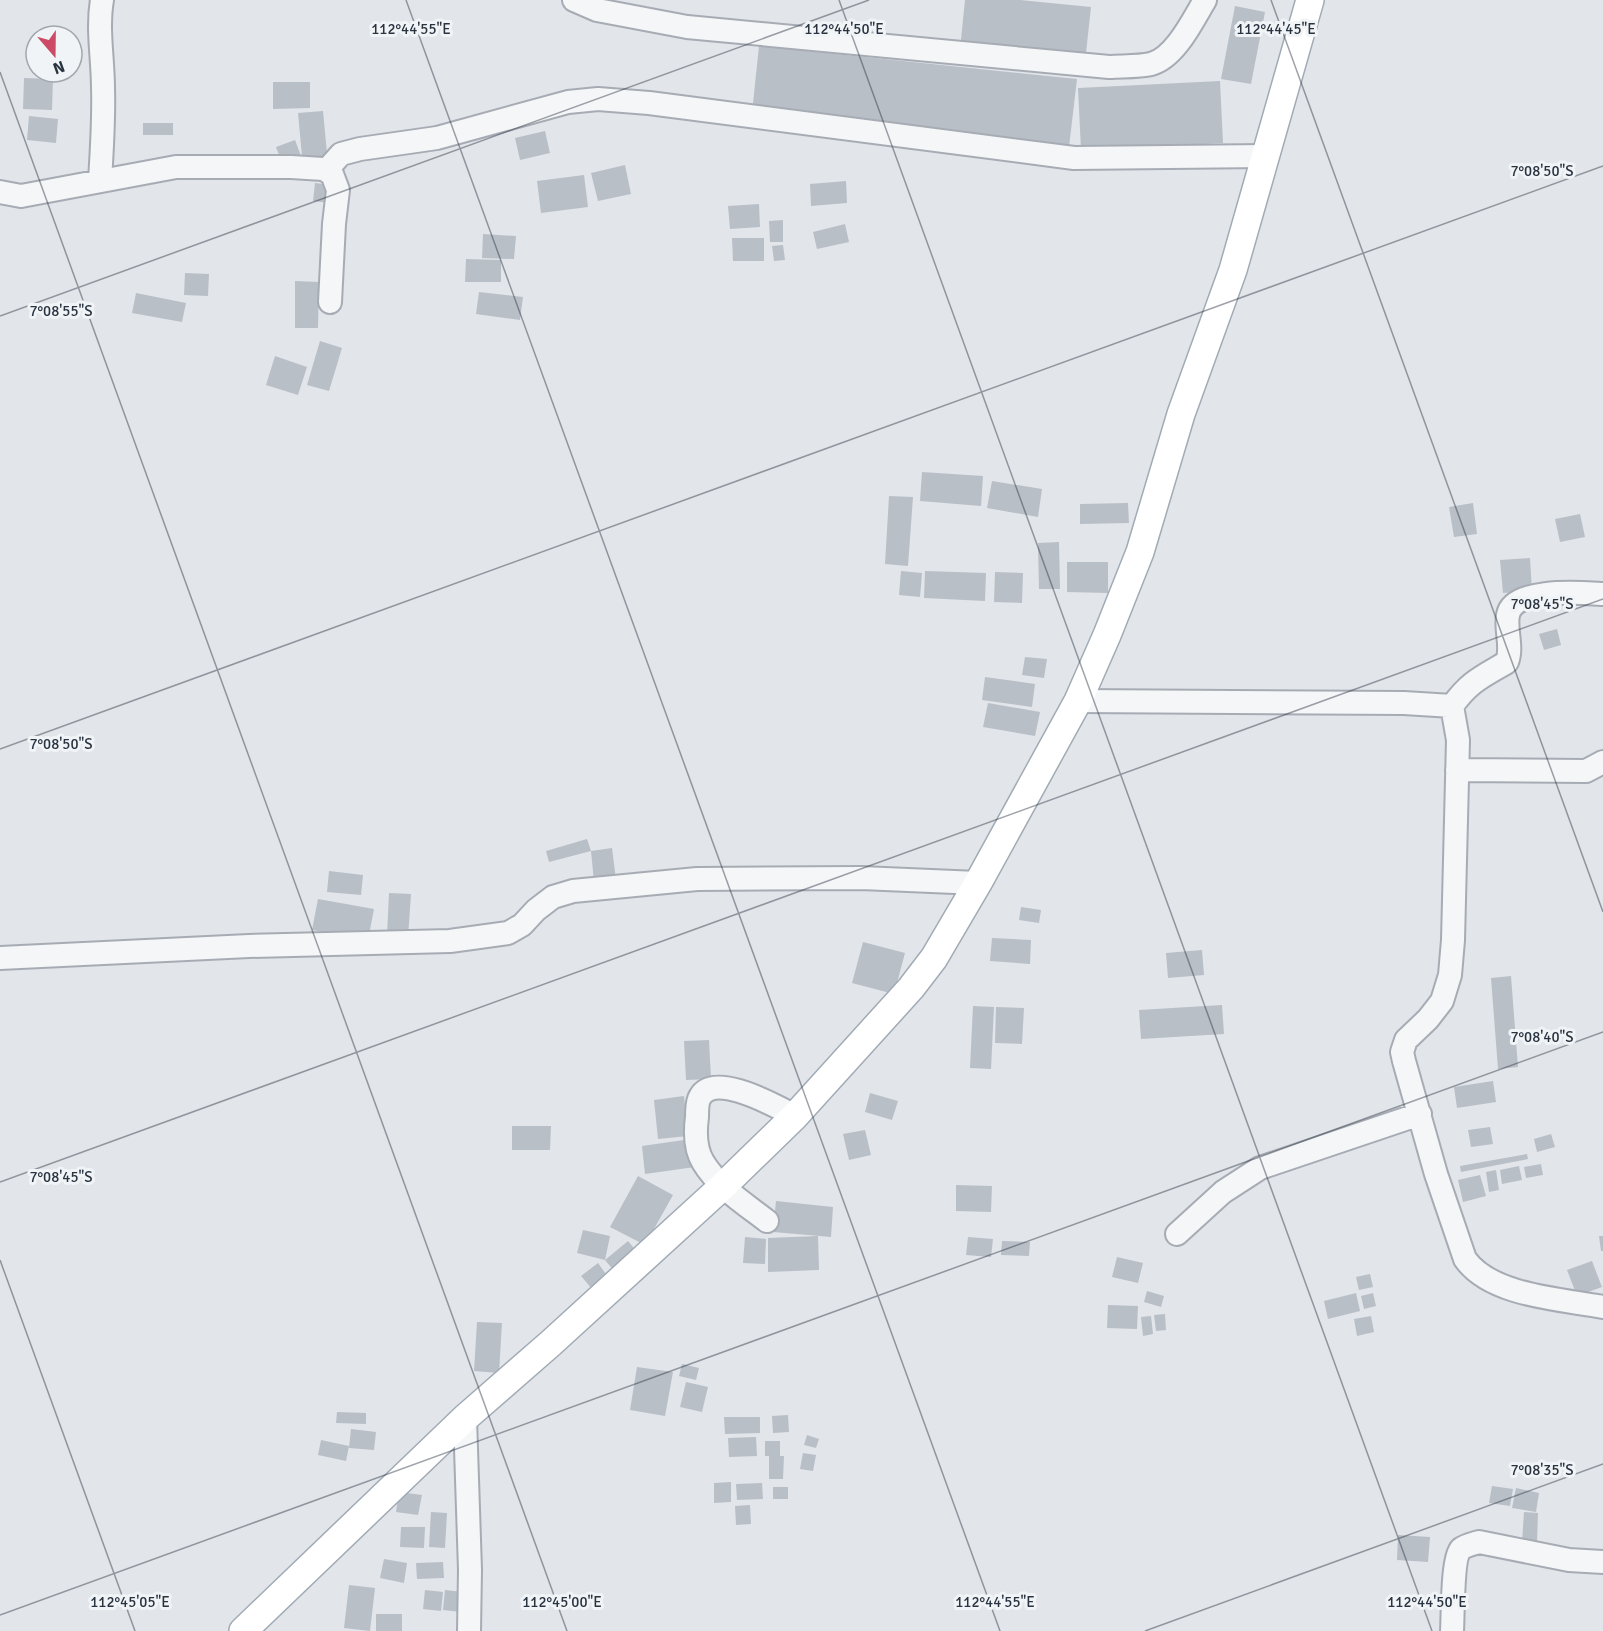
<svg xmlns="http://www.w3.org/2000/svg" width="1603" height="1631" font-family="Signika,sans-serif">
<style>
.building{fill:#b9bfc7}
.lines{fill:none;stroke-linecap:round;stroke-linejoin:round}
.minor-casing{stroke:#a7acb4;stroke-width:26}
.major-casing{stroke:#a1abb5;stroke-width:30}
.minor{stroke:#f4f6f8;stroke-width:22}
.major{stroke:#fff;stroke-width:27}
.ticks{fill:none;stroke:#2a3441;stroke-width:1.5;stroke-opacity:0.45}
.ticks-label{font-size:15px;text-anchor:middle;fill:#2a3441;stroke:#f1f4f7;stroke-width:6;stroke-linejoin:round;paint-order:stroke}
</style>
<rect width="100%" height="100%" fill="#e2e5ea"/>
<path class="building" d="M965,0H1020L1091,7L1085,62L960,49Z
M1235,6L1265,12L1251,84L1221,79Z
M759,46L1077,79L1069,147L752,113Z
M24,78L53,79L52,110L23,109Z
M1220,81L1223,143L1081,150L1078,88Z
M273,82H310V108L273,109Z
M323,111L328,164L303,167L298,113Z
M29,116L58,119L56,143L27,140Z
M143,123H173V135H143Z
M545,131L550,153L520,160L515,138Z
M295,140L301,156L282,163L276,147Z
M625,165L631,194L598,201L591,173Z
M584,175L588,207L541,213L537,181Z
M846,181L847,203L811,206L810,184Z
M315,183L332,185L330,203L313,201Z
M759,204L760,227L730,229L728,206Z
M783,220V242H770L769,221Z
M845,224L849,242L817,249L813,232Z
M483,234L516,236L514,259L482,258Z
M732,238H764V261H733Z
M783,245L785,260L774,261L772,246Z
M466,259L501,260V282H465Z
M185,273L209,274L208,296L184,295Z
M295,281L319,282L318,328H295Z
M479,292L523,297L520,320L476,314Z
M136,293L186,303L182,322L132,313Z
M320,341L342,348L329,391L307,385Z
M275,356L307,367L298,395L266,385Z
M922,472L983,476L981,506L920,501Z
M992,481L1042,489L1038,517L987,508Z
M889,496L913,497L908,566L885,564Z
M1128,503L1129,523L1080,524V504Z
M1473,503L1477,534L1454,537L1449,507Z
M1580,514L1585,537L1560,542L1555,519Z
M1059,542L1060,589H1039L1038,543Z
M1530,558L1532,591L1503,593L1500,560Z
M1067,562H1108V593L1067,592Z
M901,571L922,573L920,597L899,595Z
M925,571L986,573L985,601L924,598Z
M995,572L1023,573L1022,603L994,602Z
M1557,629L1561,645L1544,650L1539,634Z
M1025,657L1047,659L1044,678L1022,675Z
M985,677L1035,684L1032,707L982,700Z
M988,703L1040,712L1035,736L983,727Z
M587,839L591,851L549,862L546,851Z
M612,848L616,880L594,882L591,851Z
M329,871L363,875L361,895L327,892Z
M389,893L411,894L408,938L387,936Z
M318,899L374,909L368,940L312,930Z
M1021,907L1041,910L1039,923L1019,920Z
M992,938L1031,940L1030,964L990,961Z
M863,942L905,953L894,994L852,983Z
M1202,950L1204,975L1168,978L1166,953Z
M1511,976L1518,1067L1498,1069L1491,978Z
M1222,1005L1224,1034L1141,1039L1139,1010Z
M973,1006L994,1007L991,1069L970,1068Z
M996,1007L1024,1008L1022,1044L995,1043Z
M709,1040L711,1079L686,1080L684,1041Z
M1493,1081L1496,1102L1457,1108L1454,1087Z
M870,1093L898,1101L892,1120L865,1112Z
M684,1096L688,1136L658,1139L654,1100Z
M512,1126H551L550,1150H512Z
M1490,1127L1493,1144L1471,1147L1468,1130Z
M865,1130L871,1155L849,1160L843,1134Z
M1551,1134L1555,1147L1537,1152L1534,1139Z
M691,1139L695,1167L645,1174L642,1146Z
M1527,1154L1528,1159L1461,1172L1460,1166Z
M1541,1164L1543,1175L1526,1178L1524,1167Z
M1519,1166L1522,1180L1502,1184L1500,1170Z
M1496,1170L1499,1190L1489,1192L1486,1172Z
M1480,1175L1486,1196L1463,1202L1458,1180Z
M638,1176L673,1195L645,1245L610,1227Z
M956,1185L992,1186L991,1212L956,1211Z
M776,1201L833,1207L831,1237L773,1232Z
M583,1230L610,1236L605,1260L628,1241L638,1253L615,1272L605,1260L577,1253Z
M818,1236L819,1270L768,1272V1238Z
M1599,1236H1603V1251H1601Z
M745,1237L766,1239L765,1264L743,1263Z
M968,1237L993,1239L991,1257L966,1255Z
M1002,1241L1030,1242L1029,1256L1001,1255Z
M1117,1257L1143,1263L1138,1283L1112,1277Z
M1592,1261L1602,1287L1577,1296L1567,1270Z
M598,1263L608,1277L592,1289L581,1276Z
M1370,1274L1373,1287L1359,1290L1356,1277Z
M1147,1291L1164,1296L1161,1307L1144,1302Z
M1356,1293L1360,1311L1328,1319L1324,1301Z
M1373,1293L1376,1306L1364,1309L1361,1296Z
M1108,1305L1138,1306L1137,1329L1107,1328Z
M1165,1314L1166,1330L1156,1331L1154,1315Z
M1151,1316L1153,1334L1143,1336L1141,1317Z
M1371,1316L1374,1332L1357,1336L1354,1319Z
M477,1322L502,1323L499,1373L474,1371Z
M682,1364L699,1368L696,1380L679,1376Z
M637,1367L673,1372L665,1416L630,1410Z
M686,1382L708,1387L702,1412L680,1407Z
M337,1412L366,1413V1424L336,1423Z
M788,1415L789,1432L773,1433L772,1416Z
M724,1417H760V1433L725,1434Z
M351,1429L376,1432L374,1450L349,1448Z
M807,1435L819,1439L816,1448L804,1445Z
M756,1437L757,1456L729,1457L728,1438Z
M321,1440L349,1446L346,1461L318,1455Z
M765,1441H780V1456H784L783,1479H769V1456H765Z
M803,1453L816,1455L813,1471L800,1469Z
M731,1482V1502L714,1503V1483Z
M762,1483L763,1499L737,1500L736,1484Z
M1492,1486L1513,1489L1510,1506L1489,1503Z
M773,1487H788V1499H773Z
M1516,1488L1539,1493L1536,1512L1512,1508Z
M399,1492L422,1495L418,1515L396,1512Z
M750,1505L751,1524L736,1525L735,1506Z
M431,1512L447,1513L445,1548L429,1547Z
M1524,1512L1538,1513L1537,1543L1522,1542Z
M401,1527H425L424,1548L400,1547Z
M1398,1535L1430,1537L1428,1562L1397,1560Z
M384,1559L407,1563L404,1583L380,1578Z
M443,1562L444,1578L417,1579L416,1563Z
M349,1585L375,1588L370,1631L344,1628Z
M425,1590L443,1592L441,1611L423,1609Z
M445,1590L463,1592L461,1612L443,1610Z
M376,1614H402V1631H376Z"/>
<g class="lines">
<g class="minor-casing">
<path id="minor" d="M574,0L597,10L687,27L1109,67C1122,66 1138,67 1151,64C1175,58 1193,20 1205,0
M328,171L332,164L341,154L360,149L437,138L568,102L598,99L649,103L1074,158L1265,156
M100,180C102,149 104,119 103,88C103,59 97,29 102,0
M0,192L21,196L176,167H291L323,169L332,174L338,190L334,224L330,302
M1078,701L1404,703L1452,706C1470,681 1482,677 1507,662C1513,647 1505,630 1508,615C1513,587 1582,593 1603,594
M1452,706L1458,740L1453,940L1450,975L1442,1001L1428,1019L1406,1040L1402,1052L1404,1061L1436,1174L1465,1259C1491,1296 1561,1299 1603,1307
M1457,770L1586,771L1603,762
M0,958L249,946L450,941L508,933L522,925L536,910L553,897L573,891L697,879L861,878L978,883
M767,1221C745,1204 718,1187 703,1162C695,1149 695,1132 697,1117C697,1112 697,1104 699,1099C712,1069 777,1107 795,1116
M1177,1234L1223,1192L1260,1168L1420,1114
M465,1418L470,1570L469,1631
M1452,1631C1453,1616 1452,1558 1461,1549C1466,1545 1473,1544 1479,1542L1569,1560L1603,1562"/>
</g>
<g class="major-casing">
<path id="major" d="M243,1631L465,1418L551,1343L723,1186L795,1116L911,988L934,958L978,883L1078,701L1107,635L1140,552L1181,414L1233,270L1310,0"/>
</g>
<use href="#minor" class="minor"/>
<use href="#major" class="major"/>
</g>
<path class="ticks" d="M406,0L1000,1631M839,0L1432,1631M1271,0L1603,912M0,72L567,1631M0,316L869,0M0,749L1603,166M0,1182L1603,599M0,1260L135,1631M0,1615L1603,1032M1145,1631L1603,1464"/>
<g class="ticks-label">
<text x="411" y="34">112°44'55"E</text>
<text x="844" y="34">112°44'50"E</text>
<text x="1276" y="34">112°44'45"E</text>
<text x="1542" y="176">7°08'50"S</text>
<text x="61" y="316">7°08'55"S</text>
<text x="1542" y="609">7°08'45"S</text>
<text x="61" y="749">7°08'50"S</text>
<text x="1542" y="1042">7°08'40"S</text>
<text x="61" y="1182">7°08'45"S</text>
<text x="1542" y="1475">7°08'35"S</text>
<text x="130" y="1607">112°45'05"E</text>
<text x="562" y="1607">112°45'00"E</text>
<text x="995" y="1607">112°44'55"E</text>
<text x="1427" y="1607">112°44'50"E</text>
</g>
<g transform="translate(54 54) rotate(160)"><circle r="28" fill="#f1f4f7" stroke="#a1a7ae" stroke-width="1.5"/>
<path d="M0-4.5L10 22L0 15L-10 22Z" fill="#cc4a66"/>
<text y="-9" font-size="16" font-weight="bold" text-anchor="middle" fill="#2a3441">N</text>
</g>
</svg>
